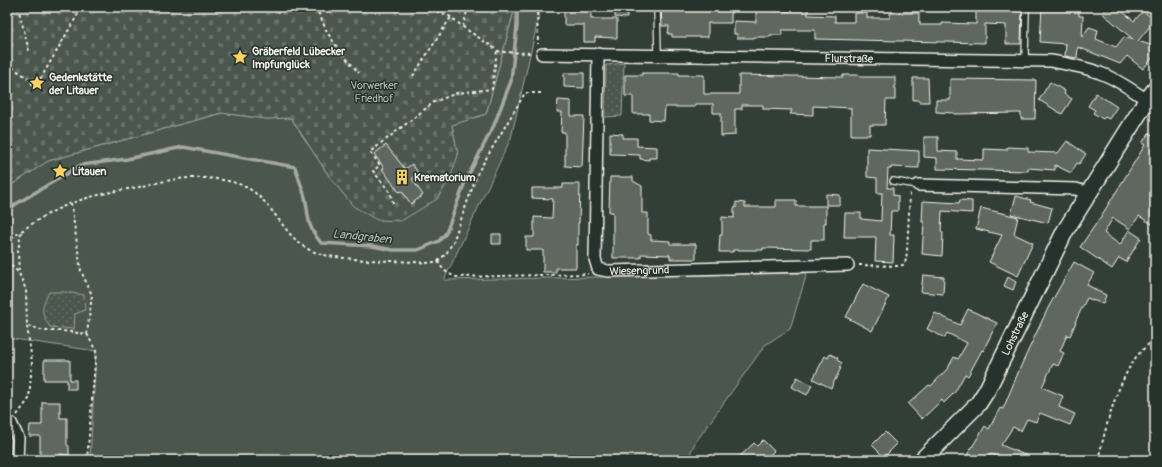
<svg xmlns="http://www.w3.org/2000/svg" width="1162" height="467" font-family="Pangolin,sans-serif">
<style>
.grass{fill:#4c564f;stroke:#a0a49c}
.cemetery{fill:url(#cemetery-stones);stroke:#a0a49c}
.park{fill:url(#park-dots);stroke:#a0a49c}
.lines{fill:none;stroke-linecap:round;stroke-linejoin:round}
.stream{stroke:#a6a9a1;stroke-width:3.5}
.building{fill:#5f6861;stroke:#f4f1e8}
.service-casing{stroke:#f4f1e8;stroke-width:8}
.minor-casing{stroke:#f4f1e8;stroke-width:14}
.secondary-casing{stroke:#f4f1e8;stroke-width:19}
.path{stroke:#f4f1e8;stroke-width:2;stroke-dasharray:3 3;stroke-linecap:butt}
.service{stroke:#26332d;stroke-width:5.5}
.minor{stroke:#26332d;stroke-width:11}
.secondary{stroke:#26332d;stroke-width:16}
.labels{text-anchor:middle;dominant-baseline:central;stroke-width:3;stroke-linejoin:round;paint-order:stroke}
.poi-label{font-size:11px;font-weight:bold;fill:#f4f1e8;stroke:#26332d;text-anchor:start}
.street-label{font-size:11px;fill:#f4f1e8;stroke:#26332d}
.park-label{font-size:11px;fill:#b9bbb2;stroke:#26332d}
.water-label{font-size:12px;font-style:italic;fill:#babbb3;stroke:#26332d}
</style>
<defs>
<pattern id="cemetery-stones" width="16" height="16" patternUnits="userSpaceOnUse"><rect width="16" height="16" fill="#4c564f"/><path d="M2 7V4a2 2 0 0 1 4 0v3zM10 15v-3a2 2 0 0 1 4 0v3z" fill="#666f68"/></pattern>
<pattern id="park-dots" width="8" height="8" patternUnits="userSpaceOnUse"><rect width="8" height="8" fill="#4c564f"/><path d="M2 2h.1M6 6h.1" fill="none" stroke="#666f68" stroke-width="1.8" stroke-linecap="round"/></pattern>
</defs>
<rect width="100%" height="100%" fill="#323e38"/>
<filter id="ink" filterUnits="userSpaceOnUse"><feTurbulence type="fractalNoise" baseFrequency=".025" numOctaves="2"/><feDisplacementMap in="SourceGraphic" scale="8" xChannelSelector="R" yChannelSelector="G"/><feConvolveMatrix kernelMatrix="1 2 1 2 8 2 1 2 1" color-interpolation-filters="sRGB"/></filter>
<g filter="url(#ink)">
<path class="grass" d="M515,7H541L511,138L444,280L807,273L790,329L765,345L695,443L687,460H90L96,351L7,338V188L48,161L222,113L266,119L291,118L329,176L353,206L458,155L452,125L486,114Z"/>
<path class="cemetery" d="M7,7H515L486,114L452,125L458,155L450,179L437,199L401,221L377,220L353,206L329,176L291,118L266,119L221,113L48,161L7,188Z"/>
<path class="park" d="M624,63L622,116L605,117L606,65Z
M49,292H65L84,295L85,310L75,314L74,329L50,327C40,312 41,307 49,292Z"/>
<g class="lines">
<path class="stream" d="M7,212L16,204L81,165L127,159L183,147L295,167C298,177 302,187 305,197C310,219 305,223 321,243L372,246L393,250H418L439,241L446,233L465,182L494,125L511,81L517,26V7"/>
</g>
<path class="building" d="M564,7H591V19H617V38L595,37V42H584V25H564Z
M615,7H627V18L615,17Z
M670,7H731V23H708V37H672V34H668L669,26H662L661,8Z
M756,7H772V11H790V8L808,9V15L835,16V22H854V13H867V18H890V13H919V22H920V25H942V23L976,24V7H1022L1021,44H1006V25L985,24V43L815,39V30H782V35H770V37H754V38H737V34H734V21L756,22Z
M1042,7H1079V16H1083L1082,37L1089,27L1098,30L1096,39L1116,47L1124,37L1134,40L1102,13L1107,7H1117L1134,21L1143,11L1155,20L1138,41L1150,45L1155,49V55L1143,69L1127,56L1120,64L1078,47L1077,58L1065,56L1066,44L1040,42Z
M564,73H584V88L564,87Z
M642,73H679V75H704V94H739V75L843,77V75H860V77H895V100H886L885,125H870V135H851V108L813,106V115L790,114L792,110L763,109V105H742V109H735V135L721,136V113H713V104H695V107H665L664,121L649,120V114H633V96H625V75H642Z
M913,78H928L929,102H919V100H913Z
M950,79L1036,80L1035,119H1021V113L954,114V113L936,112V100H950Z
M1050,82L1065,91L1064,94L1072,99L1062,114L1039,100Z
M1096,93L1117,107L1109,119L1105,117L1103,119L1093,113L1095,110L1088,106Z
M558,100L571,101V116H584L582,167L565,166V132H561L562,112H557Z
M1155,130V226L1139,216L1130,229L1113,218L1104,233L1120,245L1129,230L1141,238L1126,262L1119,258L1112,269L1080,247L1100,218L1145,145L1142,143L1149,133L1152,135Z
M610,133L623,134V138H637V146L657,147V158H649V160L640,159V155L610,154Z
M924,137H938V151L957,152V159L984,160V149L1007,150V147L1028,148V152L1058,153L1067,141L1086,154L1079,164L1077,163L1071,173L1055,165V170L1028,168V171L937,169V158L924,157Z
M386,145L405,169L412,164L419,174L412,179L423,195L411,204L402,191L399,192L382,169L384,168L374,154Z
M867,148L919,151V168L891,167V169H888L887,188H893V195L898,196V211H891L890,235H894L893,262L875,261L876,237H844L845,213H861V219L881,221L882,193H877V178L867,177Z
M610,177H633V181L642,186V213H648V234L651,235V240L670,241V244H696V259H670V255L641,254V258H613V212H609Z
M563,184H580L579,223H578V245H576V268H556V272H543V250H526V237H534V217L552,218L553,199L532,198V188H563Z
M826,194L840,195V205H826Z
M1016,196L1031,200L1030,202L1052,208L1048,223L1011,214Z
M776,200H796V206H826V223H824V240H811V249L763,248V250H733V252H719L720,235H722V217L734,218V208H736V202L745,203V207H776Z
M960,200L972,201V213L942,211L941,232L943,233L942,256L922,254L924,222H922L923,201L959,203Z
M981,208L1018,217L1014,234L1033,243L1018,276L989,262L1002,235L976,229Z
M492,234H501V244H492Z
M1074,262L1094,273L1087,285L1095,289V290L1106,295L1103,304L1087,298L1075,322H1076L1070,336L1067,335L1060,351L1064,353L1058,366L1053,364L1042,387L1063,396L1059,407L1075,414L1070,425L1040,413L1036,422L1027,419L1021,431L1013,427L1001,445L1037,460H1008L991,454L987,460H964L985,426L989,429L1000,408L1003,409L1020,368L1048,308Z
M923,275L944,277L943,294L921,292Z
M1008,277L1016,282L1013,290L1004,286Z
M863,284L889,297L872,331L846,317Z
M968,309L997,323L983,351L982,350L968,376L965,374L955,392L944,403L942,400L922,419L908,404L929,385L931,386L948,368L954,357L958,359L967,343L947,333L945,338L927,329L935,313L960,325Z
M830,354L838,358L837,360L842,363L839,368H841L831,388L813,379L825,356L828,358Z
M44,360H70V380H76V389H67V380H44Z
M797,377L812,385L807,395L792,387Z
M42,402H60V418H67V445L69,446V455L60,454V460H40V436H29L30,425H42Z
M885,432L897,444L884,457L872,445Z
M763,440L774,451L765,460H736L754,443L757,446Z"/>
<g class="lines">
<g class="service-casing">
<path id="service" d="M657,7L658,55
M1025,60L1026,7
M893,181L918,185"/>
</g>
<g class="minor-casing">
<g id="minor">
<path id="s1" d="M542,54L1051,61C1068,64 1085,67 1100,73C1117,79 1132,90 1147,100"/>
<path id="s2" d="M598,54L595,259L598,269L608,271L848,265"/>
<path d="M918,185L1076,189L1088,193"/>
<path d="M11,423L18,438L17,460"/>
</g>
</g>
<g class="secondary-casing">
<g id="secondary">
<path id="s3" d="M922,460L978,404L987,390L1065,231L1147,100L1155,90"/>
</g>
</g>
<path class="path" d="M18,7L29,51
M316,7L327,32L339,50L359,73
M426,7L451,17L463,27L500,52L532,53
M537,7L538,44
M463,27L468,7
M7,64L31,80
M413,76L451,17
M41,78L31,80L33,88L43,86L41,78L82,7
M71,203L81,271L92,295L87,334
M393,203L390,192L373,171L380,165L370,152L434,102L457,93L492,89L497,50
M7,242C26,227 48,212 72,203C93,195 116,191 139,187C156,183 175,178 193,178C207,177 233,180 246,187C273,201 285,239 310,250C324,257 338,257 354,259C379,261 404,261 429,263L438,261L446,254L453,242L478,172L525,93H541
M7,261L18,272
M438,261C442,270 447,273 456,277L588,274
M859,265L900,266L905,264L907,252L910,193
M28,326L45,331H63L87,334L96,351L87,460
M17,415L29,399L32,362L27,326L26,290L19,273L18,252L21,232
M1098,460C1106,427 1114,393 1132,363C1137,354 1147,346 1155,338"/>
<use href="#service" class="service"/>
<use href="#minor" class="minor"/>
<use href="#secondary" class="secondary"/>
</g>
</g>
<defs>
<g id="sight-bare" transform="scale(1.2)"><path d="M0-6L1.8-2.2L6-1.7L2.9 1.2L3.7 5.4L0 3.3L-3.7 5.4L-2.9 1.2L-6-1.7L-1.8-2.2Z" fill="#ffd166" stroke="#26332d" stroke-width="2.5" paint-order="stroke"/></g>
<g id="building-bare" transform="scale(1.2)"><path d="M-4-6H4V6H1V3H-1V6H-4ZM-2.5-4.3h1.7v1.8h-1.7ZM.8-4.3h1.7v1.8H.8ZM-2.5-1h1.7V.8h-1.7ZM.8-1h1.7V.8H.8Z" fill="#ffd166" stroke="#26332d" stroke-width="2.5" paint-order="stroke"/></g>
</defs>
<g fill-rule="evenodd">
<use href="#sight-bare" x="240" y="57"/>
<use href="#sight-bare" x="37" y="83"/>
<use href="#sight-bare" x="60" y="171"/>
<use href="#building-bare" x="402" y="177"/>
</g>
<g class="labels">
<g class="poi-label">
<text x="252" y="51">Gräberfeld Lübecker<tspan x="252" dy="13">Impfunglück</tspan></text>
<text x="49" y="77">Gedenkstätte<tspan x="49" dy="13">der Litauer</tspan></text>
<text x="72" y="171">Litauen</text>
<text x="414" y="177">Krematorium</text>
</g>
<g class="street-label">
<text stroke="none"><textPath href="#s1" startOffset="307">Flurstraße</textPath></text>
<text stroke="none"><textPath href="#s2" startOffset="257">Wiesengrund</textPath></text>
<text stroke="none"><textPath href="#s3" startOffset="159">Lohstraße</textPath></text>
</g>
<g class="park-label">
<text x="374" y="85">Vorwerker<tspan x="374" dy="13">Friedhof</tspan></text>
</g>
<g class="water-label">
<text transform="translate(362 237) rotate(6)">Landgraben</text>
</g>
</g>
<rect width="1162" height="467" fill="none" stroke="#26332d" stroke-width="24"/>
<rect x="12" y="12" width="1138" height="443" fill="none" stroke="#f4f1e8" stroke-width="1.5" filter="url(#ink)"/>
</svg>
